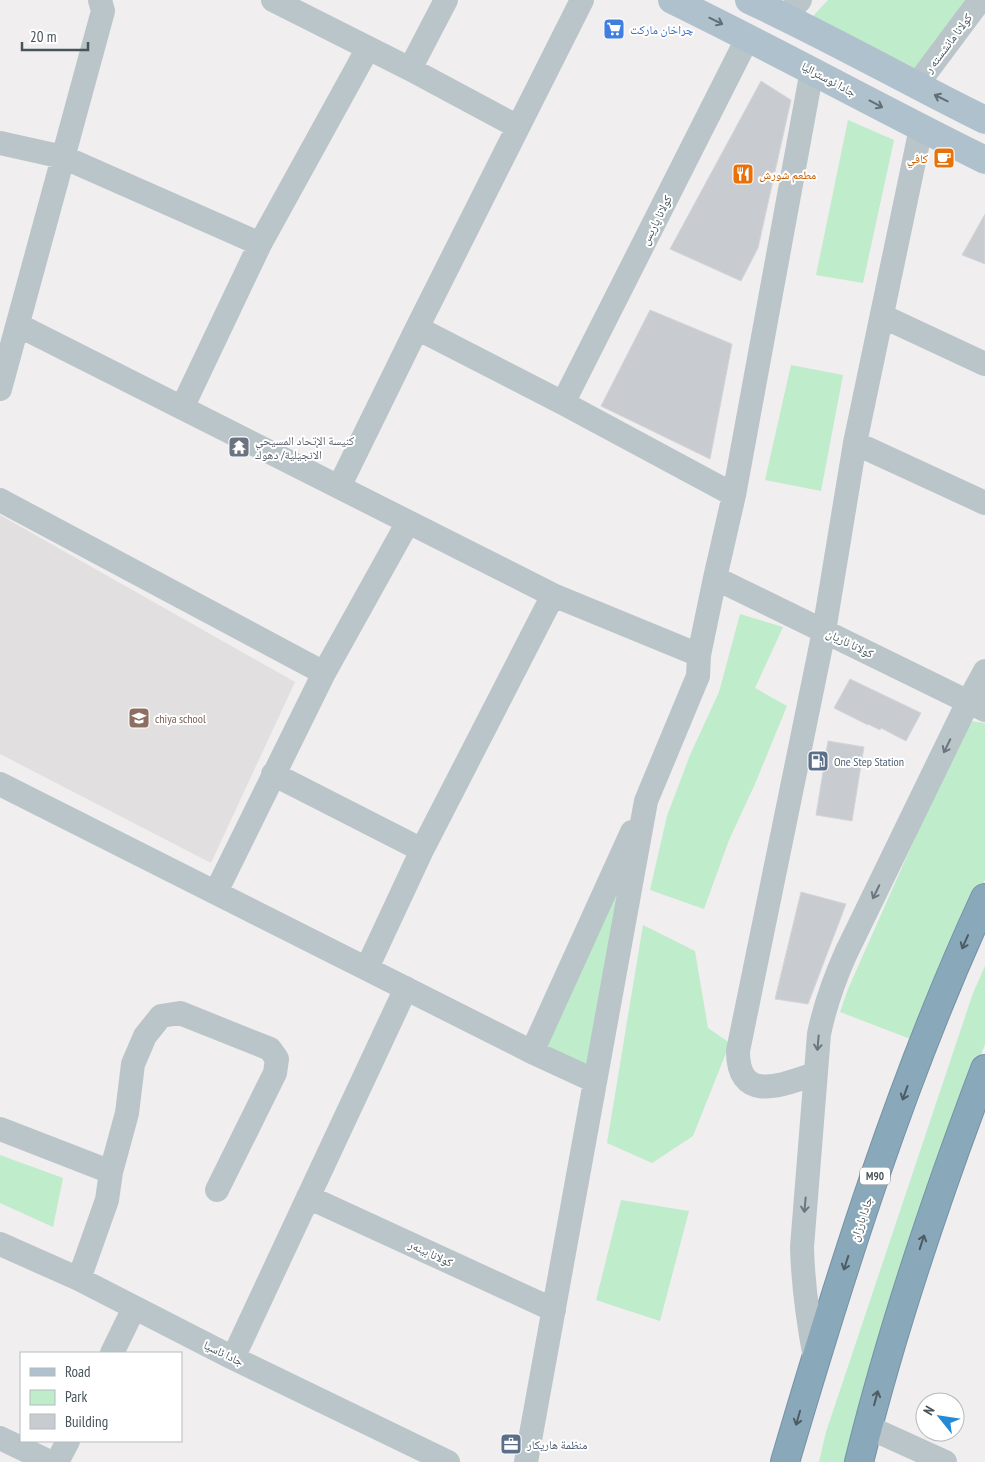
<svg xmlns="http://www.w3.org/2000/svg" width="985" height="1462" font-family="'PT Sans Narrow','Noto Naskh Arabic',sans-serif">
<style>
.education{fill:#e2dfe0}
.green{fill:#bfecca}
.building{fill:#c8ccd1;stroke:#d3d5d9}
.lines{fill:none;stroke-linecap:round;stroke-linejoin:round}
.highway-casing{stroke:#7493a6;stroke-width:30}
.minor{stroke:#bac5ca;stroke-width:24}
.major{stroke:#afc1cc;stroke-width:28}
.highway{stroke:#89a8ba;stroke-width:28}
.oneway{stroke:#616f76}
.oneway2{stroke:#6a767c}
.oneway3{stroke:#4e5c64}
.labels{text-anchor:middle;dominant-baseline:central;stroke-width:4;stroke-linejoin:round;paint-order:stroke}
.shield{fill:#fff;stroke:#7e878c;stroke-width:1}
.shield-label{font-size:11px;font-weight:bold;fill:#47545a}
.shop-label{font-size:12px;fill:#366cbe;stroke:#fff;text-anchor:start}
.street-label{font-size:12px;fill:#47545a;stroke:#fff}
.food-label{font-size:12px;fill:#c56008;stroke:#fff;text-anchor:end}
.worship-label{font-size:12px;fill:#5b616d;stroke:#fff;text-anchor:start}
.education-label{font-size:12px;fill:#785e54;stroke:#fff;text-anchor:start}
.service-label{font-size:12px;fill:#4e5e75;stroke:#fff;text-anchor:start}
</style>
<rect width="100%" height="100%" fill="#f1eeef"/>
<path class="education" d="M0,515L295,682L211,863L0,754Z"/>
<path class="green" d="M828,0H965L916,69L813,16Z
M848,120L894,140L863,283L816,275Z
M791,365L843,375L821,491L765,480Z
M740,614L783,627L755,688L787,706L755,784L729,840L704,909L650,890L667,816L690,755L719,692Z
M971,721L985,723V880L913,1040L840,1012L848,989L963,730Z
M646,801L595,1081L532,1052Z
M643,925L695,951L708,1028L730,1043L693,1136L652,1163L607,1143Z
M985,966V1044L932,1184L848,1462H819L826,1432L973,993Z
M0,1155L63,1178L53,1227L0,1203Z
M621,1200L689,1211L660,1321L596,1300Z"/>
<path class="building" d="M761,81L791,100L758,248L741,281L670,249Z
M985,214V264L962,255Z
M650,310L732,344L710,459L601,406Z
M850,679L921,713L906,741L881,728L880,730L868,724V725L834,708Z
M828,741L864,747L852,821L816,815Z
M801,892L846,904L808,1004L775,999Z"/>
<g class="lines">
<g class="highway-casing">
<path id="highway" d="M785,1462C841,1272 902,1077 985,898
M859,1462C892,1328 936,1198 985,1069"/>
</g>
<path class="minor" d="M273,0L410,69
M446,0L410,69L518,127
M785,17L800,0
M916,86L980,0
M0,143L63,157L260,244
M882,316L985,364
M18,325L553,595L699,655
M417,328L563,403L734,495
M0,389L103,11L100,0
M563,403L748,37
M182,408L260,244L368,48
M855,443L985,503
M339,487L417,328L582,0
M0,500L324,673
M715,578L985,710
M273,774L422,850
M0,784L532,1052L595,1081
M216,892L324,673L408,522
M367,968L422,850L553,595
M532,1052L632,832
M815,1074C784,1084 738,1105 738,1051L824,631L855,443L921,128
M0,1129L111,1172
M308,1197L554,1310
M0,1244L79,1279L233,1358L448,1462
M79,1279L107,1200L111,1172L127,1113L133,1064L145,1036L161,1016L180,1013L270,1049L277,1059L275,1073L217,1190
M112,1353L134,1308
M233,1358L406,988
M815,1358C808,1321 803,1284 802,1247L819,1034C825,1005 834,980 846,953L968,702L985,671
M868,1427L945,1462
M0,1438L50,1462
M57,1462L68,1441
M526,1462L646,801L698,676L699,655L715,578L734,495L812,70"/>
<path class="major" d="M672,0C777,51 880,108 985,160
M749,0C829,37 906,81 985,120"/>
<use href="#highway" class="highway"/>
</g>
<defs><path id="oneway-shaft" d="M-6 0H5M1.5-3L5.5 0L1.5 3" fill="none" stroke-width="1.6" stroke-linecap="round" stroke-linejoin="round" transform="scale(1.25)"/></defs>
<g class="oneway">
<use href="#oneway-shaft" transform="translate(716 21) rotate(26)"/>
<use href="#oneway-shaft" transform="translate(941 98) rotate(-154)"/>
<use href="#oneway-shaft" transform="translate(876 104) rotate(28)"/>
</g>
<g class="oneway2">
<use href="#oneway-shaft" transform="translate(947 746) rotate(116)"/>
<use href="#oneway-shaft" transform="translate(876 892) rotate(116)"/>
<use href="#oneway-shaft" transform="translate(818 1043) rotate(95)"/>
<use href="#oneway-shaft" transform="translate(805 1205) rotate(95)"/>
</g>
<g class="oneway3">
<use href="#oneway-shaft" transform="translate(965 942) rotate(114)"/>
<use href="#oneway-shaft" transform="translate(905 1093) rotate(110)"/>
<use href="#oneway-shaft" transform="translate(922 1242) rotate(-72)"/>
<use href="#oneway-shaft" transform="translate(846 1263) rotate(108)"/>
<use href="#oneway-shaft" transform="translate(876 1398) rotate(-75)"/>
<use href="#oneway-shaft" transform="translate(798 1418) rotate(106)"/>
</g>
<defs>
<g id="supermarket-square" transform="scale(1.125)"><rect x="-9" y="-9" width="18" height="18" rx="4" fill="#3f7fe0" stroke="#fff"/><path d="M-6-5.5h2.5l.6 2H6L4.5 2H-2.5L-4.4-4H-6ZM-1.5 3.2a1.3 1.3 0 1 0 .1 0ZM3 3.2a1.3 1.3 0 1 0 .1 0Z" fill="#fff"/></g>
<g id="cafe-square" transform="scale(1.125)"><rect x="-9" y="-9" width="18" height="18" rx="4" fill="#e8710a" stroke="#fff"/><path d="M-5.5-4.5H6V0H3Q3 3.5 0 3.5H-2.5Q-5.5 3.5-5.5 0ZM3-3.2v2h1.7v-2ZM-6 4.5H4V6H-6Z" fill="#fff"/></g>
<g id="restaurant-square" transform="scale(1.125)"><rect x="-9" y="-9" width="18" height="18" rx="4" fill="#e8710a" stroke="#fff"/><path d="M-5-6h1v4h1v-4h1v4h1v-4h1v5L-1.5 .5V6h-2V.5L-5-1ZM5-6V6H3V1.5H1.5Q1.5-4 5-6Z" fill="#fff"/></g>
<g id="temple-square" transform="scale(1.125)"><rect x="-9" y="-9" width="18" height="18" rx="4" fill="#6b7280" stroke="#fff"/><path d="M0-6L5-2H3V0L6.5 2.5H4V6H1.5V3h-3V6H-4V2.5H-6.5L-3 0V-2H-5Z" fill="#fff"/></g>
<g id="school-square" transform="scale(1.125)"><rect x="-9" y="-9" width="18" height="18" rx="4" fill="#8d6e63" stroke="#fff"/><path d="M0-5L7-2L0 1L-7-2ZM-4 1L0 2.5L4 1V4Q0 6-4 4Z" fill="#fff"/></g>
<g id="fuel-square" transform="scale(1.125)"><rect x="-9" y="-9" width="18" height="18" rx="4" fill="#5c6f8a" stroke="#fff"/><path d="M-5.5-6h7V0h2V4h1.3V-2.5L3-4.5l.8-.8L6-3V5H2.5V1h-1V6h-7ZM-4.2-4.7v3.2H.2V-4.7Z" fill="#fff"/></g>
<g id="office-square" transform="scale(1.125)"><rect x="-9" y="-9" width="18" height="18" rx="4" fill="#5c6f8a" stroke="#fff"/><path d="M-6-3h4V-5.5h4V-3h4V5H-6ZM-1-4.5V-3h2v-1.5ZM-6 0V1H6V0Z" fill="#fff"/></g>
</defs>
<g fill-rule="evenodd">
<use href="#supermarket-square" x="614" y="29"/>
<use href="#cafe-square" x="944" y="158"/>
<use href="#restaurant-square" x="743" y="174"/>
<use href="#temple-square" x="239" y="447"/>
<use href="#school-square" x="139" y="718"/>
<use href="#fuel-square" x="818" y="761"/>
<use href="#office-square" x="511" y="1444"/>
</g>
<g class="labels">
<rect class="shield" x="860" y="1167.5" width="30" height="17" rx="4"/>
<g class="shield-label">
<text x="875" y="1176">M90</text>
</g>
<g class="shop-label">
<text x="630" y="29">چراخان ماركت</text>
</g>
<g class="street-label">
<text transform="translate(948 43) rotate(-53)">كولانا مانشسته ر</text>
<text transform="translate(829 79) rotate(28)">جادا ئوسترالیا</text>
<text transform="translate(656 220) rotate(-63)">كولانا پاریس</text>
<text transform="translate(850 643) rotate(26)">كولانا ئاريان</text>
<text transform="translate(861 1219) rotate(-71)">جادا بارزان</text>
<text transform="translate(431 1253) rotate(25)">كولانا بینه‌ر</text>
<text transform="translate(224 1353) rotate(26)">جادا ئاسيا</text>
</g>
<g class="food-label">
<text x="928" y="158">كافي</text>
<text x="759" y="174" text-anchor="start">مطعم شورش</text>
</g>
<g class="worship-label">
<text x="255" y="440">كنيسة الإتحاد المسيحي<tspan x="255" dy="14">الانجيلية/ دهوك</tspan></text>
</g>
<g class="education-label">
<text x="155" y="718">chiya school</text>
</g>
<g class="service-label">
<text x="834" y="761">One Step Station</text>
<text x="527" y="1444">منظمة هاريكار</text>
</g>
</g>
<rect x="20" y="1352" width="162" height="90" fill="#ffffff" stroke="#b5bbbd"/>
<rect x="30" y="1368" width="25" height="8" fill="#afc1cc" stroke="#b5bbbd"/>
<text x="65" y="1377" font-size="15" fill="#47545a">Road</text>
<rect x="30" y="1390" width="25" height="15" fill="#bfecca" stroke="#b5bbbd"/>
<text x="65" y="1402" font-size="15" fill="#47545a">Park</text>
<rect x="30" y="1414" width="25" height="15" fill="#c8ccd1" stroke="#b5bbbd"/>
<text x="65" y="1427" font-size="15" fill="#47545a">Building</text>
<g transform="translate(940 1417) rotate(300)"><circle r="24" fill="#ffffff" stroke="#b5bbbd"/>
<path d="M0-4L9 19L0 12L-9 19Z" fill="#238ad6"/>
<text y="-8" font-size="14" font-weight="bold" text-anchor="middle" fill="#47545a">N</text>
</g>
<path d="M22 42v8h66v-8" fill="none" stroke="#47545a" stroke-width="2.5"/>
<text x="30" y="42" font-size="15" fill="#47545a" stroke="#ffffff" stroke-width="4" paint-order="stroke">20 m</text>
</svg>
